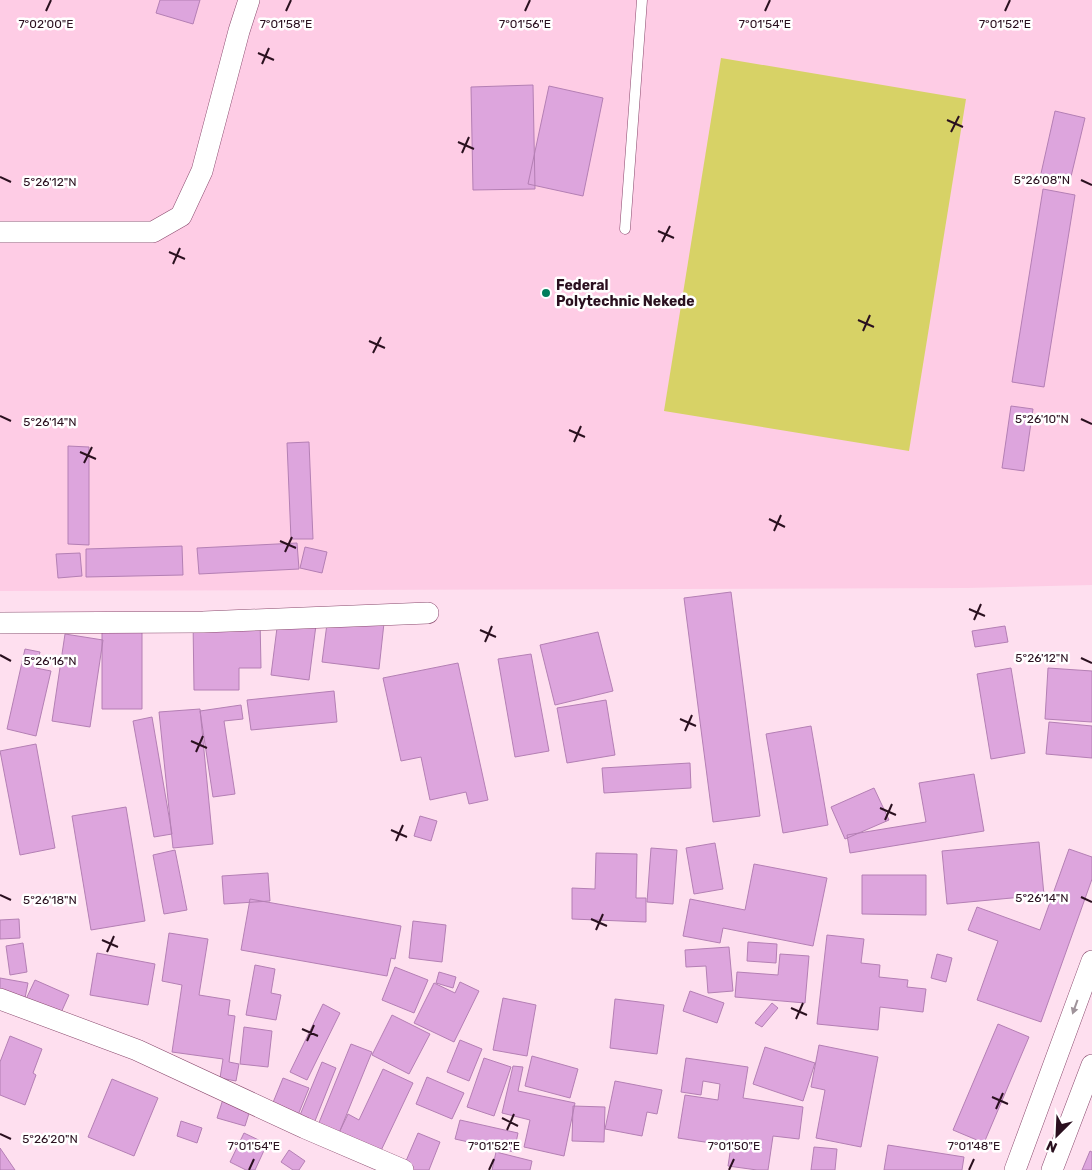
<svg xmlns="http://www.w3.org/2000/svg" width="1092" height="1170" font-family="Rubik,sans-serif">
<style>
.built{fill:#fecce5}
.pitch{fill:#d7d266}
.building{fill:#dda5dd;stroke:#b47fb4}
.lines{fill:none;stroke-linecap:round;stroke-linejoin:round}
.service-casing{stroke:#8a4a6e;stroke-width:11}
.minor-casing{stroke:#8a4a6e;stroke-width:22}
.service{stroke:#fff;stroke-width:10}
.minor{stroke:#fff;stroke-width:21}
.oneway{fill:#9f939a}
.ticks{fill:none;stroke:#2a101f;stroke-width:2}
.poi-dot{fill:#017e5c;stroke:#fff;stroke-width:2}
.labels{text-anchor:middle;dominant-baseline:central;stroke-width:5;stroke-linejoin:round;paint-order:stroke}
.poi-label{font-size:14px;font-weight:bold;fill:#2a101f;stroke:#fff;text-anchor:start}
.ticks-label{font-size:12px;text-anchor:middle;fill:#2a101f;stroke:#fff;stroke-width:5;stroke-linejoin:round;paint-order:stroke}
</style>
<rect width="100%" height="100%" fill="#fedfef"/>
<path class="built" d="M0,0H1092V585L967,588L0,591Z"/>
<path class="pitch" d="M721,58L966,99L909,451L664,411Z"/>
<path class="building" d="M160,0H200L193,24L156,13Z
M533,85L535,189L473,190L471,87Z
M549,86L603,98L583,196L528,184Z
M1055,111L1085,118L1069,185L1040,178Z
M1043,189L1075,195L1044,387L1012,382Z
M1011,406L1033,409L1024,471L1002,468Z
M309,442L313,539H291L287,443Z
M68,446L89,447V545L68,544Z
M297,543L299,569L199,574L197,548Z
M182,546L183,575L86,577V549Z
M305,547L327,552L322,573L300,568Z
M80,553L82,576L58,578L56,554Z
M731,592L760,816L713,822L684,598Z
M328,616L384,623L379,669L322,662Z
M260,619L261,668H239V690H194L193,620Z
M278,620L316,625L309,680L271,675Z
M102,626H142V709H102Z
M1005,626L1008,642L975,647L972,631Z
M598,632L613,691L555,705L540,645Z
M65,634L103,640L90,727L52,721Z
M25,649L40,652L36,668L51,671L36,736L7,729Z
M531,654L549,751L515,757L498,659Z
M458,663L488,800L469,804L466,792L430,800L421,757L401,761L383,678Z
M1011,668L1025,753L991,759L977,674Z
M1048,668L1092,671V722L1045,719Z
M334,691L337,722L251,730L247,700Z
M606,700L615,755L567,763L557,708Z
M241,705L243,719L224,721L235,794L213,797L200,711Z
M200,709L213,844L173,848L159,712Z
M152,717L172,834L154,837L133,721Z
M1049,722L1092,726V758L1046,754Z
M811,726L828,825L783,833L766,734Z
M36,744L55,848L20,855L0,751Z
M690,763L691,788L604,793L602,768Z
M974,774L984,831L850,853L847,835L926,822L919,783Z
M874,788L889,820L845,839L831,807Z
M126,807L145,921L91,930L72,816Z
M420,816L437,821L431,841L414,836Z
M1039,842L1044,895L947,904L942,851Z
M715,843L723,889L694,894L686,848Z
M651,848L677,850L673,904L647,902Z
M1069,849L1092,857V879L1041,1022L977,1000L998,941L968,930L977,907L1040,930Z
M175,850L187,910L164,914L153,855Z
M596,853L637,854L636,898H646V922L572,919V888L595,889Z
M754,864L827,878L813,946L723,928L720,943L683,936L690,899L745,910Z
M268,873L270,901L224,904L222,876Z
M862,875H926V915L862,914Z
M250,899L401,926L395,959L391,958L387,976L241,950Z
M19,919L20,938L0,939V920Z
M413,921L446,925L442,962L409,958Z
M169,933L208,939L199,995L230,1000L228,1015L235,1016L229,1062L239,1064L236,1081L220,1078L223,1059L172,1052L182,985L162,981Z
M827,935L864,939L861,963L880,965L879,977L908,980L907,987L926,989L923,1012L880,1007L878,1030L817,1024Z
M748,942L777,944L776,963L747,961Z
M23,943L27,972L10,975L6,946Z
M729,947L733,991L708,993L706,966L686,967L685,950Z
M97,953L155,964L148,1005L90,995Z
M780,954L809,956L805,1003L735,997L737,972L778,975Z
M937,954L952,958L946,982L931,978Z
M255,965L275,969L271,993L281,995L276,1020L246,1015Z
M395,967L428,980L414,1013L382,1000Z
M439,972L456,977L453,988L436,983Z
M0,978L28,983L25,998L0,994Z
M35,980L69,995L60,1015L26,999Z
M460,982L479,991L454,1042L414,1023L434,983L455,993Z
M690,991L724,1003L717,1023L683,1011Z
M503,998L536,1005L527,1056L493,1050Z
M615,999L664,1005L657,1054L610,1048Z
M772,1003L778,1008L762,1027L755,1023Z
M323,1004L340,1013L307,1080L290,1072Z
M392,1015L430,1034L409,1074L372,1055Z
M998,1024L1029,1037L984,1143L953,1130Z
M244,1027L272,1031L268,1067L240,1064Z
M10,1036L42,1049L33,1073L36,1075L25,1105L0,1095V1062Z
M460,1040L482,1049L469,1081L447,1072Z
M351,1044L372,1052L337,1138L316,1130Z
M819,1045L878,1057L861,1147L816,1138L825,1090L811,1087Z
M765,1047L815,1063L803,1101L753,1084Z
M532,1056L578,1069L570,1098L525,1086Z
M484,1058L511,1067L494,1116L467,1107Z
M686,1058L748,1067L743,1098L803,1107L799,1139L773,1136L768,1170H757L728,1166L731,1146L678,1138L685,1095L718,1100L720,1084L703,1081L701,1095L681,1092Z
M322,1062L336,1068L313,1126L298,1120Z
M513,1066L523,1067L518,1091L575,1103L564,1156L524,1147L530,1120L502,1113Z
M383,1069L413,1083L378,1157L337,1137L348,1114L359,1120Z
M427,1077L464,1093L452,1119L416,1104Z
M283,1078L309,1088L298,1115L272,1105Z
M112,1079L158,1098L134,1156L88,1137Z
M615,1081L662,1090L657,1114L647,1112L642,1136L605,1129Z
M224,1096L252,1104L245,1126L217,1118Z
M573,1106L605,1107L604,1142L572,1141Z
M460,1120L518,1133L514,1152L455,1139Z
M181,1121L202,1128L197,1143L177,1136Z
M244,1133L267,1144L255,1170H246L230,1162Z
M418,1133L440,1142L429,1170H409L403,1168Z
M888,1145L964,1157L962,1170H884Z
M814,1147L837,1149L835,1170H811Z
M0,1148L15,1170H0Z
M289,1150L305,1161L299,1170H293L281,1162Z
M1090,1151L1092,1152V1170H1082Z
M496,1152L532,1161L530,1170H492Z"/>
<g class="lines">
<g class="service-casing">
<path id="service" d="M625,229L642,0"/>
</g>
<g class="minor-casing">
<path id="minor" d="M0,232H153L181,216L202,171L239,31L249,0
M0,623L203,622L428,613
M0,999L137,1050L305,1128L403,1170
M1015,1170L1092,961
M1052,1170L1092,1065"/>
</g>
<use href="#service" class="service"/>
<use href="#minor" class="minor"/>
</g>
<defs><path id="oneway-solid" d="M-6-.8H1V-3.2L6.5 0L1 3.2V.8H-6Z" transform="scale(1.25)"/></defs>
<use class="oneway" href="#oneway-solid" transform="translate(1075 1007) rotate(110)"/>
<path class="ticks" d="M46,11L51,0M286,11L291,0M525,11L530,0M765,11L770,0M1005,11L1010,0M258,53L274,60M262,64L269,48M947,120L963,127M951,132L959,116M458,142L474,149M462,153L469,137M0,177L11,182M1081,180L1092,185M658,231L674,238M662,242L670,226M169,252L185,259M173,264L180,248M858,320L874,327M863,331L870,315M369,341L385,348M373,353L381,337M0,416L11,421M1081,419L1092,424M569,430L585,437M574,442L581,426M80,452L96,459M84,463L92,447M769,519L785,527M774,531L781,515M280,541L296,548M285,552L292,537M969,609L985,616M974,620L981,604M480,630L496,637M485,642L492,626M0,655L11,661M1081,658L1092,663M680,719L696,726M685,731L692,715M191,741L207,748M196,752L203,736M880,808L896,815M885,820L892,804M391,830L407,837M396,841L403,825M0,895L11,900M1081,897L1092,902M591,919L607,926M596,930L603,914M102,940L118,947M107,952L114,936M791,1008L807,1015M796,1019L803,1003M302,1029L318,1036M307,1041L314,1025M992,1097L1008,1104M996,1109L1003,1093M502,1118L518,1126M507,1130L514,1114M0,1134L11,1139M249,1170L254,1159M489,1170L494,1159M729,1170L734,1159M969,1170L974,1159"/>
<circle class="poi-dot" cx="546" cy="293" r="5"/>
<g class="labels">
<g class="poi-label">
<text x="556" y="285">Federal<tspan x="556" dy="16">Polytechnic Nekede</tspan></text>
</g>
</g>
<g class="ticks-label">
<text x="286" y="28">7°01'58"E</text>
<text x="525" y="28">7°01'56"E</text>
<text x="765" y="28">7°01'54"E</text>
<text x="1005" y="28">7°01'52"E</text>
<text x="46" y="28">7°02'00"E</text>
<text x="1042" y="184">5°26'08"N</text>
<text x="50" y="186">5°26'12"N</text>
<text x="1042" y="423">5°26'10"N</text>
<text x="50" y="426">5°26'14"N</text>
<text x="1042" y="662">5°26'12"N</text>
<text x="50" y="665">5°26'16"N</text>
<text x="1042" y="902">5°26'14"N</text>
<text x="50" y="904">5°26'18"N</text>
<text x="50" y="1143">5°26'20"N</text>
<text x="254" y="1150">7°01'54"E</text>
<text x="494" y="1150">7°01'52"E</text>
<text x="734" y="1150">7°01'50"E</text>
<text x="974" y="1150">7°01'48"E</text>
</g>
<g transform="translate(1057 1135) rotate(204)" stroke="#ffffff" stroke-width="4" paint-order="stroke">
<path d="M0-4L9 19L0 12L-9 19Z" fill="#2a101f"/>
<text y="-8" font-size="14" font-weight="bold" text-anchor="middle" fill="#2a101f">N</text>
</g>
</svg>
